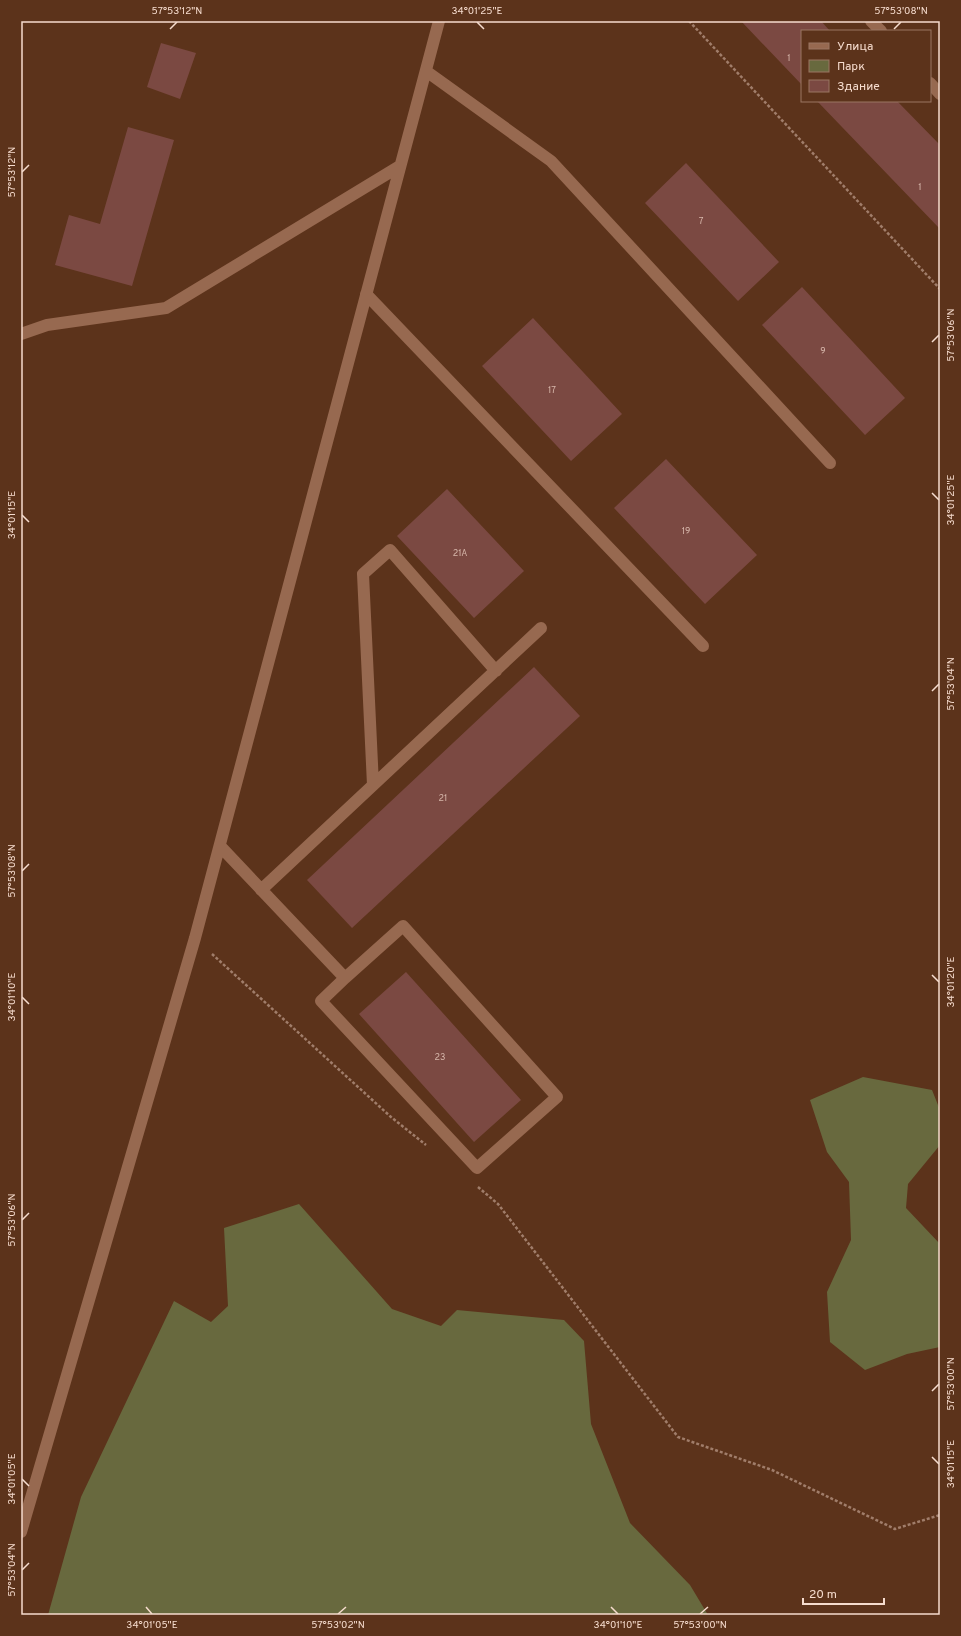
<svg xmlns="http://www.w3.org/2000/svg" width="961" height="1636" font-family="Overpass,sans-serif">
<style>
.green{fill:#68693e}
.building{fill:#7b4942}
.lines{fill:none;stroke-linecap:round;stroke-linejoin:round}
.path{stroke:#a07d6a;stroke-width:2.5;stroke-dasharray:3 2;stroke-linecap:butt}
.minor{stroke:#976950;stroke-width:12}
.ticks{fill:none;stroke:#f6dcce;stroke-width:1.5}
.labels{text-anchor:middle;dominant-baseline:central;stroke-width:3.5;stroke-linejoin:round;paint-order:stroke}
.number-label{font-size:9px;fill:#d7b7ab}
.neatline{fill:none;stroke:#f6dcce;stroke-width:1.5}
.ticks-label{font-size:10px;text-anchor:middle;fill:#f6dcce}
</style>
<rect width="100%" height="100%" fill="#5c331b"/>
<path class="green" d="M863,1077L932,1090L940,1110V1145L908,1184L906,1208L940,1244V1347L907,1354L865,1370L830,1342L827,1292L851,1240L849,1182L827,1152L810,1100Z
M299,1204L392,1309L441,1326L457,1310L564,1320L584,1341L591,1424L630,1523L690,1585L708,1615H48L81,1497L174,1301L211,1322L228,1306L224,1228Z"/>
<path class="building" d="M741,21H821L830,31H802V85Z
M161,43L196,53L180,99L147,87Z
M817,101H897L940,145V229Z
M128,127L174,140L132,286L55,265L69,215L100,224Z
M686,163L779,262L738,301L645,203Z
M802,287L905,398L865,435L762,325Z
M533,318L622,414L571,461L482,366Z
M666,459L757,555L705,604L614,508Z
M447,489L524,571L474,618L397,536Z
M534,667L580,716L352,928L307,880Z
M406,972L521,1100L474,1142L359,1014Z"/>
<g class="lines">
<path class="path" d="M689,21L940,289
M212,954L391,1117L426,1145
M478,1187L498,1204L678,1437L772,1470L895,1529L940,1515"/>
<path class="minor" d="M871,21L881,31
M426,71L551,161L830,463
M930,83L940,94
M366,294L703,646
M21,334L47,325L166,308L400,166
M373,785L363,574L390,550L496,671
M220,846L345,978L403,926L557,1097L477,1168L321,1001L345,978
M261,890L541,628
M21,1532L195,938L439,21"/>
</g>
<path class="ticks" d="M477,22L484,29M170,29L177,22M894,29L901,22M22,172L29,165M932,342L939,335M932,493L939,500M22,515L29,522M932,691L939,684M22,871L29,864M932,975L939,982M22,997L29,1004M22,1220L29,1213M932,1391L939,1384M932,1457L939,1464M22,1479L29,1486M22,1570L29,1563M146,1607L152,1614M611,1607L618,1614M338,1614L346,1607M700,1614L708,1607"/>
<g class="labels">
<g class="number-label">
<text x="789" y="58">1</text>
<text x="920" y="187">1</text>
<text x="701" y="221">7</text>
<text x="823" y="351">9</text>
<text x="552" y="390">17</text>
<text x="686" y="531">19</text>
<text x="460" y="553">21А</text>
<text x="443" y="798">21</text>
<text x="440" y="1057">23</text>
</g>
</g>
<rect width="961" height="1636" fill="none" stroke="#5c331b" stroke-width="44"/>
<rect x="801" y="30" width="130" height="72" fill="#5c331b" stroke="#9a7763"/>
<rect x="809" y="43" width="20" height="6" fill="#976950" stroke="#9a7763"/>
<text x="837" y="50" font-size="12" fill="#f6dcce">Улица</text>
<rect x="809" y="60" width="20" height="12" fill="#68693e" stroke="#9a7763"/>
<text x="837" y="70" font-size="12" fill="#f6dcce">Парк</text>
<rect x="809" y="80" width="20" height="12" fill="#7b4942" stroke="#9a7763"/>
<text x="837" y="90" font-size="12" fill="#f6dcce">Здание</text>
<path d="M803 1598v6h81v-6" fill="none" stroke="#f6dcce" stroke-width="2"/>
<text x="809" y="1598" font-size="12" fill="#f6dcce" stroke="#5c331b" stroke-width="3" paint-order="stroke">20 m</text>
<rect x="22" y="22" width="917" height="1592" class="neatline"/>
<g class="ticks-label">
<text x="177" y="14">57°53'12"N</text>
<text x="477" y="14">34°01'25"E</text>
<text x="901" y="14">57°53'08"N</text>
<text transform="translate(11 172) rotate(-90)" y="4">57°53'12"N</text>
<text transform="translate(950 335) rotate(-90)" y="4">57°53'06"N</text>
<text transform="translate(950 500) rotate(-90)" y="4">34°01'25"E</text>
<text transform="translate(11 515) rotate(-90)" y="4">34°01'15"E</text>
<text transform="translate(950 684) rotate(-90)" y="4">57°53'04"N</text>
<text transform="translate(11 871) rotate(-90)" y="4">57°53'08"N</text>
<text transform="translate(950 982) rotate(-90)" y="4">34°01'20"E</text>
<text transform="translate(11 997) rotate(-90)" y="4">34°01'10"E</text>
<text transform="translate(11 1220) rotate(-90)" y="4">57°53'06"N</text>
<text transform="translate(950 1384) rotate(-90)" y="4">57°53'00"N</text>
<text transform="translate(950 1464) rotate(-90)" y="4">34°01'15"E</text>
<text transform="translate(11 1479) rotate(-90)" y="4">34°01'05"E</text>
<text transform="translate(11 1570) rotate(-90)" y="4">57°53'04"N</text>
<text x="152" y="1628">34°01'05"E</text>
<text x="338" y="1628">57°53'02"N</text>
<text x="618" y="1628">34°01'10"E</text>
<text x="700" y="1628">57°53'00"N</text>
</g>
</svg>
